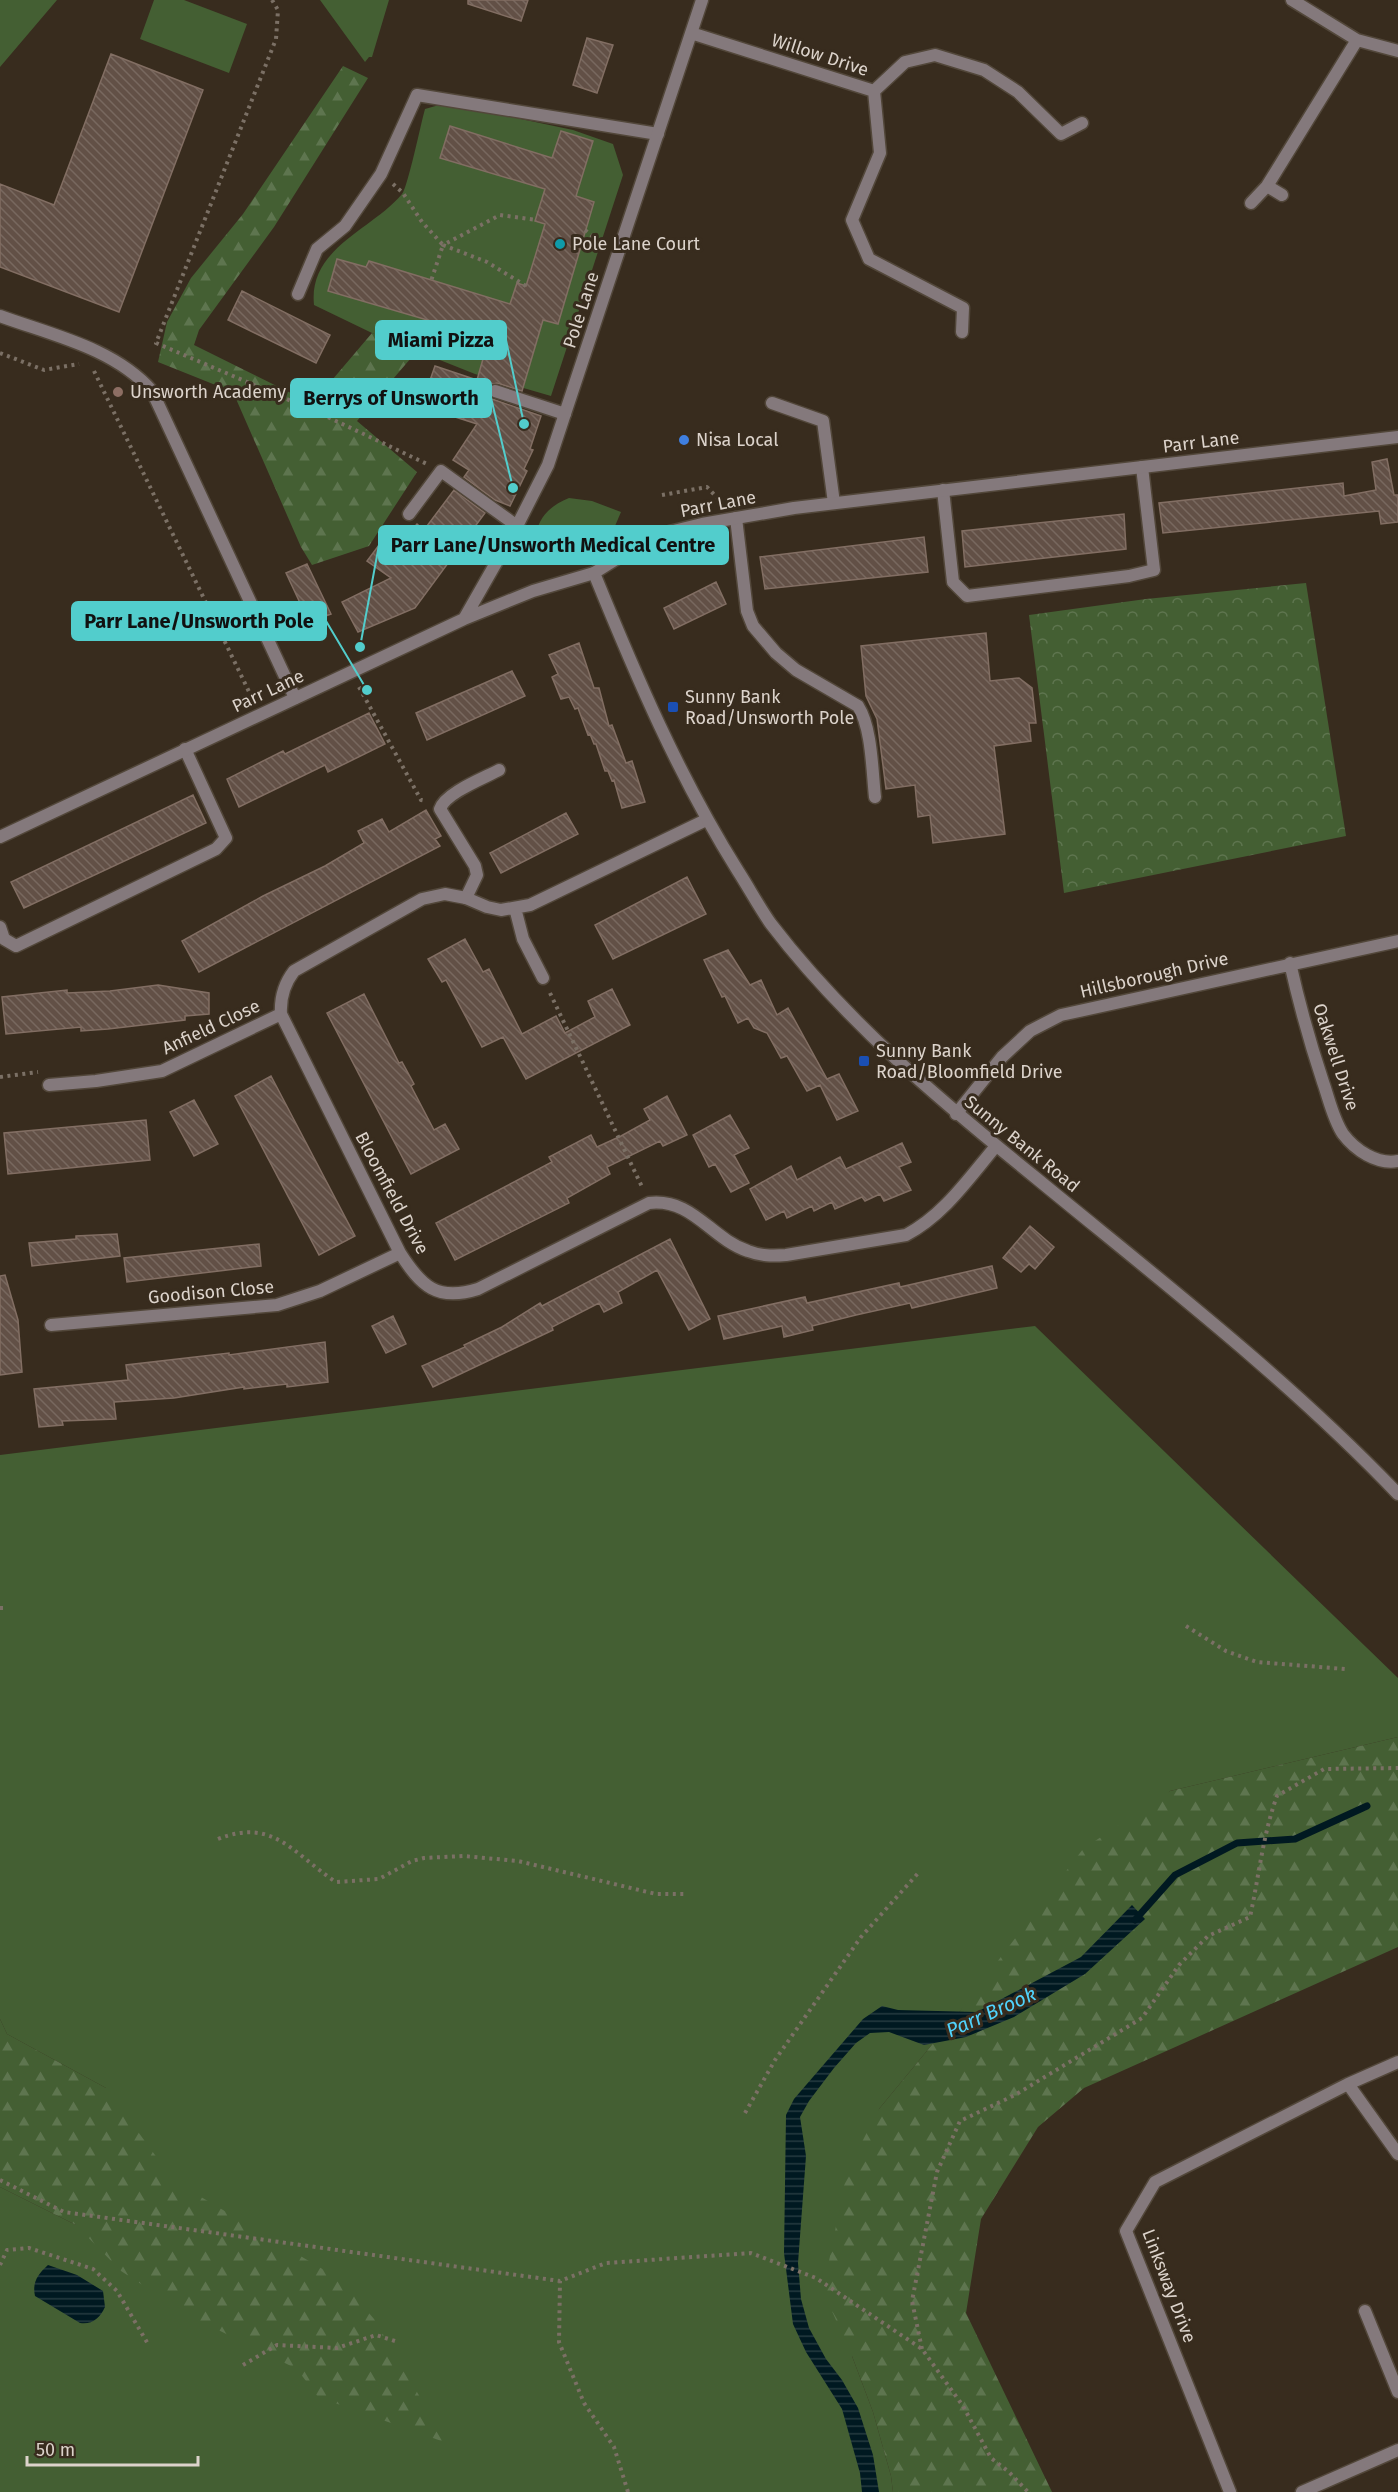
<svg xmlns="http://www.w3.org/2000/svg" width="1398" height="2492" font-family="'Fira Sans',sans-serif">
<style>
.grass{fill:#445f33}
.forest{fill:url(#forest-firs)}
.park{fill:url(#park-crowns)}
.water{fill:url(#water-rules)}
.lines{fill:none;stroke-linecap:round;stroke-linejoin:round}
.stream{stroke:#001921;stroke-width:7}
.building{fill:url(#building-back-hatch);stroke:#826e63;stroke-width:1.5}
.service-casing{stroke:#52473a;stroke-width:15}
.minor-casing{stroke:#52473a;stroke-width:15}
.tertiary-casing{stroke:#52473a;stroke-width:15}
.path{stroke:#7b7065;stroke-width:4;stroke-dasharray:3 4.5;stroke-linecap:butt}
.service{stroke:#84797c;stroke-width:12}
.minor{stroke:#84797c;stroke-width:12}
.tertiary{stroke:#84797c;stroke-width:12}
.culture-dot{fill:#0f9aa8;stroke:#382c1e;stroke-width:2}
.education-dot{fill:#8d6e63;stroke:#382c1e;stroke-width:2}
.shop-dot{fill:#3f7fe0;stroke:#382c1e;stroke-width:2}
.transit-dot{fill:#1a4fb4;stroke:#382c1e;stroke-width:2}
.labels{text-anchor:middle;dominant-baseline:central;stroke-width:6;stroke-linejoin:round;paint-order:stroke}
.street-label{font-size:18px;fill:#dcd3cb;stroke:#382c1e}
.poi-label{font-size:18px;fill:#dcd3cb;stroke:#382c1e;text-anchor:start}
.water-label{font-size:20px;font-style:italic;fill:#50d3fc;stroke:#382c1e}
.leader{fill:none;stroke:#52cdcc;stroke-width:2}
.callout-dot{fill:#52cdcc;stroke:#382c1e;stroke-width:2}
.callout{fill:#52cdcc;stroke:#52cdcc;stroke-width:2}
.callout-label{font-size:20px;text-anchor:middle;font-weight:bold;fill:#111}
</style>
<defs>
<pattern id="forest-firs" width="22" height="20" patternUnits="userSpaceOnUse" patternTransform="scale(1.5)"><rect width="22" height="20" fill="#445f33"/><path d="M5 1l3.5 6h-7zM16 11l3.5 6h-7z" fill="#5e754f"/></pattern>
<pattern id="park-crowns" width="20" height="18" patternUnits="userSpaceOnUse" patternTransform="scale(1.5)"><rect width="20" height="18" fill="#445f33"/><path d="M2 6a3 3 0 1 1 6 0M12 15a3 3 0 1 1 6 0" fill="none" stroke="#5e754f"/></pattern>
<pattern id="water-rules" width="6" height="5" patternUnits="userSpaceOnUse" patternTransform="scale(1.5)"><rect width="6" height="5" fill="#001921"/><path d="M0 2.5h6" fill="none" stroke="#253a40"/></pattern>
<pattern id="building-back-hatch" width="6" height="6" patternUnits="userSpaceOnUse" patternTransform="scale(1.5)"><rect width="6" height="6" fill="#625046"/><path d="M-1 5l2 2M0 0l6 6M5-1l2 2" fill="none" stroke="#78685f"/></pattern>
</defs>
<rect width="100%" height="100%" fill="#382c1e"/>
<path class="grass" d="M0,0H57L0,67Z
M154,0H184L247,24L229,73L140,39Z
M320,0H389L372,57H369L365,62Z
M446,103L573,130L613,144L623,175L551,396L475,374L372,333L314,305C308,248 372,230 402,194C408,186 421,123 425,109Z
M569,498L592,501L621,512L615,526L541,558C528,530 543,508 569,498Z
M1035,1326L1398,1678V1737L1170,1791L959,2012L879,2109L852,2356L873,2412L891,2476L893,2492H0V2187L76,2225L106,2088L7,2034L0,2019V1455Z"/>
<path class="forest" d="M343,66L368,78L274,227L199,330L194,345L309,402L327,386L372,333L417,351L357,421L417,472L369,546L312,565L301,547L233,392L158,362L167,322L191,278L243,214Z
M1398,1737V1947L1084,2088L1038,2127L981,2219L966,2313L1052,2492H893L891,2476L873,2412L852,2356L823,2291L847,2171L879,2109L959,2012L1083,1849L1170,1791Z
M0,2019L7,2034L106,2088L174,2181L341,2280L374,2319L447,2443L318,2397L297,2369L190,2316L121,2271L76,2225L0,2187Z"/>
<path class="park" d="M1306,583L1346,836L1064,893L1029,615L1146,599Z"/>
<path class="water" d="M1132,1905L1145,1919L1085,1974L1014,2017L966,2037L924,2045L889,2032L870,2033L856,2043L834,2068L809,2101L800,2117L806,2156L798,2263L801,2299L809,2328L826,2359L842,2380L858,2408L873,2455L879,2492H862L860,2473L842,2409L806,2352L793,2324L784,2253L786,2115L794,2099L863,2019L882,2006L898,2010L977,2012L1081,1957Z
M48,2265L77,2275L103,2291L105,2307C100,2318 92,2325 80,2323L35,2296C32,2282 38,2274 48,2265Z"/>
<g class="lines">
<path class="stream" d="M1135,1920L1175,1875L1237,1843L1295,1839L1367,1806"/>
</g>
<path class="building" d="M468,0H528L521,21L468,4Z
M587,38L613,45L597,93L573,85Z
M111,54L203,90L119,312L0,267V184L54,205Z
M450,126L552,158L561,131L593,141L576,196L594,202L558,324L543,320L522,391L497,383L490,385L487,389L489,396L492,399L541,416L530,449L533,450L524,469L527,471L510,506L495,500L464,477L469,470L453,460L477,424L421,406L435,366L477,380L489,338L328,291L337,259L366,267L369,261L510,304L517,283L526,286L545,224L535,221L545,189L440,158Z
M242,291L330,335L316,363L228,320Z
M1387,459L1394,495H1398V522L1381,524L1379,511L1163,533L1159,503L1343,483L1344,496L1376,490L1372,462Z
M454,490L485,513L415,608L358,632L342,602L391,578L367,561L385,537L392,542L403,527L410,532L417,524L424,530Z
M1124,514L1126,549L965,567L962,531Z
M924,537L928,572L765,589L760,557Z
M307,564L331,614L309,622L286,573Z
M716,582L726,604L674,629L664,608Z
M986,633L990,681L1019,678L1032,688L1036,723H1029L1031,741L994,746L1005,834L933,843L930,815L918,817L915,785L886,789L877,719L866,696L861,646Z
M579,643L594,688H599L609,726L612,725L626,763L632,761L645,802L622,808L614,780L612,781L608,771H605L596,744H594L590,734L588,735L578,708L575,709L569,697L561,699L552,677L558,674L549,655Z
M512,671L525,696L427,740L416,713Z
M369,713L385,744L328,772L325,765L239,807L227,779L283,751L285,754Z
M193,795L206,823L24,908L11,882Z
M426,810L441,836L435,839L440,846L199,972L182,941L263,896L325,866L364,843L358,831L382,819L389,832Z
M566,813L578,834L501,873L490,853Z
M687,877L706,914L613,959L595,925Z
M465,939L483,972L489,969L522,1034L556,1016L565,1033L595,1017L588,1001L612,989L630,1025L526,1079L503,1037L482,1047L446,980L442,982L428,959Z
M728,950L750,985L761,980L777,1015L788,1008L827,1079L839,1074L858,1111L837,1120L820,1085L807,1091L787,1056L781,1058L767,1033L754,1028L748,1018L738,1023L725,996L722,997L704,960Z
M158,985L209,993V1014L185,1016V1020L108,1029L81,1031V1027L6,1034L2,997L67,990V993L110,991Z
M364,994L399,1063L402,1062L414,1084L411,1086L434,1130L445,1124L459,1149L411,1174L327,1013Z
M271,1076L355,1236L319,1255L235,1096Z
M667,1096L687,1135L663,1146L660,1141L607,1167L610,1174L567,1198L569,1203L455,1260L436,1223L552,1162L549,1157L591,1135L597,1147L621,1136L650,1120L644,1109Z
M194,1100L218,1144L194,1156L170,1112Z
M730,1115L749,1148L734,1155L749,1183L731,1192L715,1164L709,1167L693,1135Z
M146,1120L150,1160L8,1174L4,1133Z
M902,1143L911,1162L899,1167L911,1190L884,1201L880,1194L865,1201L862,1197L835,1209L832,1202L814,1211L812,1206L787,1218L784,1211L766,1220L750,1189L791,1166L797,1180L840,1157L846,1169Z
M1030,1226L1054,1247L1035,1269L1029,1264L1021,1272L1003,1258Z
M117,1234L120,1256L32,1266L29,1243L76,1239V1236Z
M670,1239L710,1319L689,1330L657,1270L618,1292L622,1303L604,1312L599,1303L552,1327L553,1330L433,1387L422,1366L465,1347L464,1345L502,1327L540,1303L542,1306Z
M259,1244L261,1266L127,1282L124,1258Z
M992,1266L997,1288L912,1308L910,1303L856,1315L812,1326L813,1330L784,1337L782,1326L724,1339L718,1316L805,1297L807,1303L899,1283L900,1287Z
M5,1275L18,1320L22,1372L0,1375V1276Z
M393,1316L406,1344L386,1353L372,1326Z
M325,1342L328,1382L287,1387V1384L244,1389V1387L174,1398L114,1402L116,1419L62,1421L63,1425L39,1427L34,1389L128,1380L126,1365L229,1353V1355Z"/>
<g class="lines">
<g class="service-casing">
<path id="service" d="M298,294L317,249L345,226L381,174L417,95L658,134
M0,316C52,335 114,348 152,391L295,698
M495,391L565,414
M772,403L823,421L834,503
M943,490L953,582L967,596L1129,576L1154,570L1142,467
M409,514L441,471L517,526
M736,518L747,611L753,626L776,653L796,670L858,706C872,728 872,770 875,797
M466,898L477,875L475,866L440,809C445,793 484,778 499,770
M0,927L4,939L16,946L216,849L226,838L185,749"/>
</g>
<g class="minor-casing">
<path id="minor" d="M1292,0L1357,40L1398,51
M691,33L874,91L905,62L935,55L984,70L1018,92L1061,134L1082,123
M874,91L880,153L852,220L869,259L963,308L962,332
M1267,186L1282,195
M1251,203L1267,186L1357,40
M464,619L517,526L548,465L702,0
M706,820L530,905L501,910L487,907L466,898L445,894L422,899L294,971C284,984 280,997 281,1014L400,1253C421,1286 437,1302 478,1289L649,1203C693,1198 710,1238 748,1251C761,1256 772,1256 786,1255L906,1235C944,1215 969,1178 996,1146
M0,837L464,619L533,591L594,573
M515,908L523,939L543,978
M1290,963C1299,1003 1310,1043 1323,1082C1329,1099 1333,1119 1343,1134C1355,1150 1377,1165 1398,1161
M49,1085L96,1081L162,1071L281,1014
M956,1114L1002,1057L1030,1031L1061,1015L1398,941
M51,1325L277,1305L320,1291L400,1253
M1348,2084L1398,2154
M1365,2311L1398,2392
M1230,2492L1126,2231L1155,2182L1348,2084L1398,2062
M1302,2492L1398,2450"/>
</g>
<g class="tertiary-casing">
<path id="tertiary" d="M1398,437L794,508L702,524L653,536L594,573C636,676 679,777 738,871C749,888 759,907 771,924C846,1022 941,1101 1036,1178C1160,1280 1287,1378 1398,1494"/>
</g>
<path class="path" d="M272,0L278,10L276,39L156,343L317,412L427,464
M393,184L403,193L422,222L443,245L431,281
M585,230L604,246
M526,286L487,262L443,245L500,215L537,220
M0,353L44,370L79,364
M94,371L254,702
M662,495L707,487L722,503
M359,687L421,800L426,801
M550,993L643,1189
M0,1077L38,1072
M0,1608H4
M1186,1626L1226,1651L1257,1662L1345,1669
M218,1839C274,1817 293,1854 336,1882L379,1879L412,1861L424,1858L463,1856L518,1861L656,1894H687
M745,2113L775,2060L861,1937L920,1871
M0,2180L64,2212L560,2281
M0,2265L7,2250L29,2248L93,2269L117,2291L148,2344
M922,2349L912,2301L937,2172L960,2121L1015,2095L1142,2018L1179,1965L1208,1936L1250,1917C1259,1876 1263,1834 1277,1796L1324,1769L1398,1768
M243,2365L277,2345L337,2348L376,2335L395,2341
M628,2492L614,2447L584,2403L559,2342L560,2281L606,2263L751,2253L816,2278L922,2349L963,2406L991,2458L1009,2472L1028,2492"/>
<use href="#service" class="service"/>
<use href="#minor" class="minor"/>
<use href="#tertiary" class="tertiary"/>
</g>
<circle class="culture-dot" cx="560" cy="244" r="6"/>
<circle class="education-dot" cx="118" cy="392" r="6"/>
<circle class="shop-dot" cx="684" cy="440" r="6"/>
<g class="transit-dot">
<rect x="667" y="701" width="12" height="12" rx="3"/>
<rect x="858" y="1055" width="12" height="12" rx="3"/>
</g>
<g class="labels">
<g class="street-label">
<text transform="translate(820 55) rotate(18)">Willow Drive</text>
<text transform="translate(581 310) rotate(-72)">Pole Lane</text>
<text transform="translate(1201 442) rotate(-7)">Parr Lane</text>
<text transform="translate(718 504) rotate(-11)">Parr Lane</text>
<text transform="translate(268 691) rotate(-25)">Parr Lane</text>
<text transform="translate(1154 975) rotate(-13)">Hillsborough Drive</text>
<text transform="translate(211 1027) rotate(-25)">Anfield Close</text>
<text transform="translate(1336 1057) rotate(72)">Oakwell Drive</text>
<text transform="translate(1022 1144) rotate(39)">Sunny Bank Road</text>
<text transform="translate(392 1193) rotate(62)">Bloomfield Drive</text>
<text transform="translate(211 1292) rotate(-5)">Goodison Close</text>
<text transform="translate(1169 2286) rotate(69)">Linksway Drive</text>
</g>
<g class="poi-label">
<text x="572" y="244">Pole Lane Court</text>
<text x="130" y="392">Unsworth Academy</text>
<text x="696" y="440">Nisa Local</text>
<text x="685" y="697">Sunny Bank<tspan x="685" dy="21">Road/Unsworth Pole</tspan></text>
<text x="876" y="1051">Sunny Bank<tspan x="876" dy="21">Road/Bloomfield Drive</tspan></text>
</g>
<g class="water-label">
<text transform="translate(991 2012) rotate(-24)">Parr Brook</text>
</g>
</g>
<path class="leader" d="M524 424L506 340M513 488L491 398M360 647L379 545M367 690L326 621"/>
<g class="callout-dot">
<circle cx="524" cy="424" r="6"/>
<circle cx="513" cy="488" r="6"/>
<circle cx="360" cy="647" r="6"/>
<circle cx="367" cy="690" r="6"/>
</g>
<g class="callout">
<rect x="376" y="321" width="130" height="38" rx="6"/>
<rect x="291" y="379" width="200" height="38" rx="6"/>
<rect x="379" y="526" width="349" height="38" rx="6"/>
<rect x="72" y="602" width="254" height="38" rx="6"/>
</g>
<g class="callout-label">
<text x="441" y="347">Miami Pizza</text>
<text x="391" y="405">Berrys of Unsworth</text>
<text x="553" y="552">Parr Lane/Unsworth Medical Centre</text>
<text x="199" y="628">Parr Lane/Unsworth Pole</text>
</g>
<path d="M27 2456v9h171v-9" fill="none" stroke="#dcd3cb" stroke-width="3"/>
<text x="36" y="2456" font-size="18" fill="#dcd3cb" stroke="#382c1e" stroke-width="4.5" paint-order="stroke">50 m</text>
</svg>
